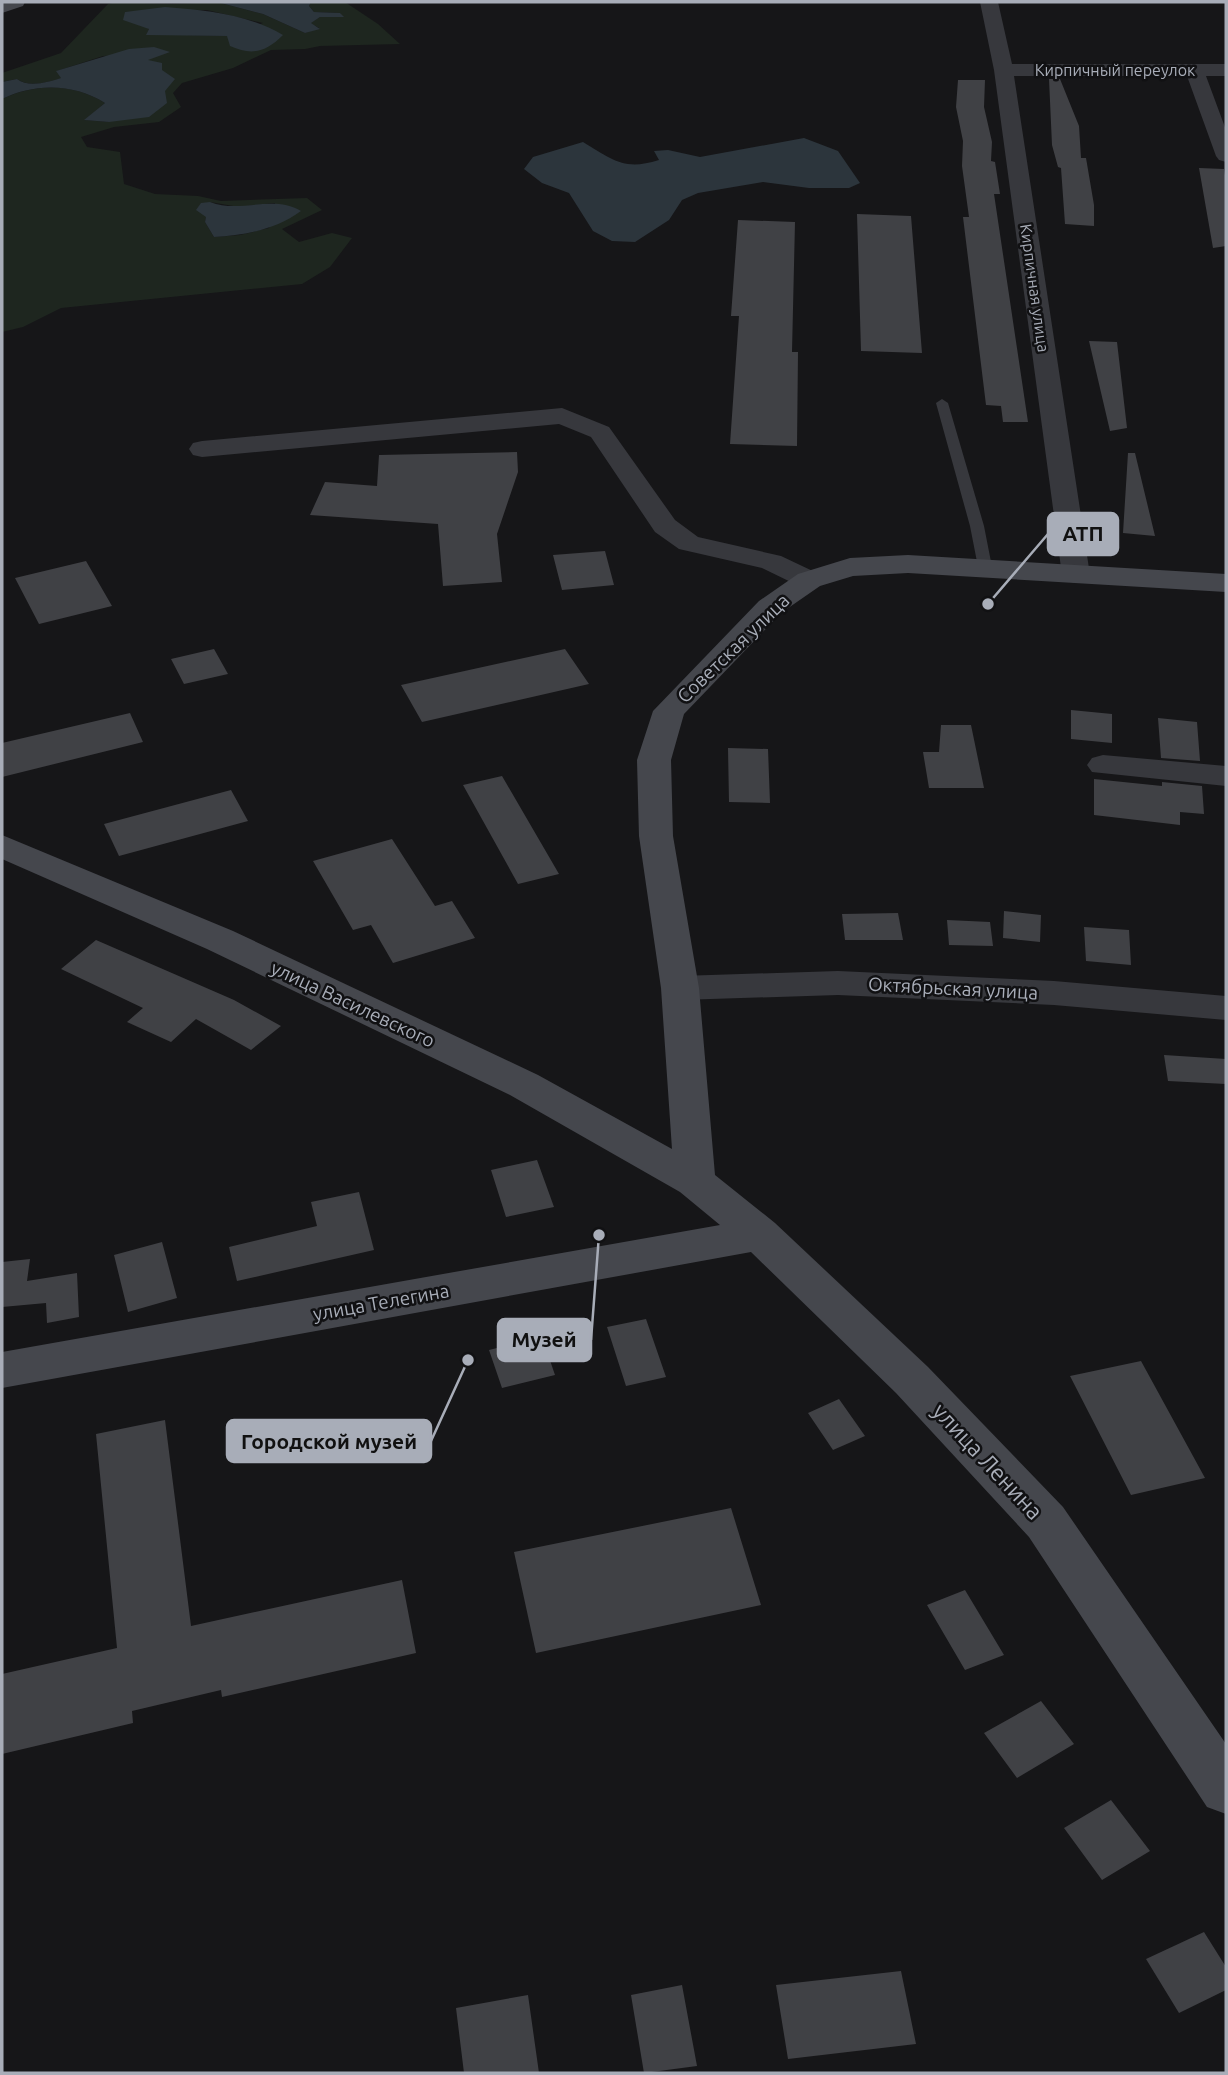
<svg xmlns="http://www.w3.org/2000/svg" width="1228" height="2075" font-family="Ubuntu,sans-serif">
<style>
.green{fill:#1e261f;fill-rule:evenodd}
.water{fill:#2c353c}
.building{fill:#404145}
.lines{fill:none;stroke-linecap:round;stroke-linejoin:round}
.lane{fill:#37383d;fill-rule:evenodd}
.street{fill:#37383d;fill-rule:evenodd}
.secondary{fill:#45474d;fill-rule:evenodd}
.labels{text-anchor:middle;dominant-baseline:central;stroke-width:5;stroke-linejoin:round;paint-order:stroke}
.far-street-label{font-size:16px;fill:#a8adb8;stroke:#111113}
.street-label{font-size:19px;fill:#a8adb8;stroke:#111113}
.near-street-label{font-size:23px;fill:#a8adb8;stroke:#111113}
.leader{fill:none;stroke:#a8adb8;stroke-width:2.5}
.callout-dot{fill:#a8adb8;stroke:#111113;stroke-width:2.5}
.callout{fill:#a8adb8;stroke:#a8adb8;stroke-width:2.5}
.callout-label{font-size:21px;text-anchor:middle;font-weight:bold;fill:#111}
</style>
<rect width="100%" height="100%" fill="#161618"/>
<path class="green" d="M116,2L172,4L217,2L263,14L305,33L319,28L310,23L320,17H342L340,13L314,12L309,6L311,2H345L378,24L400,44L320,46L305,49L271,50L233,68L182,83L173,93L181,107L159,122L114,127L81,137L87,147L120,152L124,184L155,194L198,196L221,201L307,198L322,210L282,229L299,242L332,233L352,238L330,267L302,284L61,308L23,327L2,332V99C35,83 74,83 105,103L85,120L109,122L146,60L158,54L103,56L57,71L62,78C48,82 30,88 17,79L2,82V73L61,53L108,4ZM207,10L263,23L227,36L147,34L149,29L125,12ZM210,202L239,207L275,203L269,228L240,235L214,237L205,222Z"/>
<path class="water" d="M217,2H311L309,6L314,12L340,13L344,17H320L311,23L320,29L305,33L263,14Z
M165,7C206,10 247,14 283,35C266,52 252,56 230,46L227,36L146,35L149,29L123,20L125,12Z
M154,47L170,52L148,60L162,63V70L175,79L165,91L167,103L149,117L109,122L84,120L105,103C74,83 34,83 2,99V82L17,79C29,88 48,82 61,78L56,71L129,49Z
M804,138L838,151L860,183L849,188H809L763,182L698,193L682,200L669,220L635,242L612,241L593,231L569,193L542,183L524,169L533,157L583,142C613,160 624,171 659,160L654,151L668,150L700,157Z
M210,202C240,214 273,194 301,211C275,230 245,235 214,237L205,222L206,217L196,210L201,203Z"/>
<path class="building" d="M1049,79H1060L1079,126L1081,158H1086L1094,205V226L1065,224L1061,168L1058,167L1052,145Z
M958,80H985L984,107L992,142L991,161L995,162L1000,194H994L1028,422H1003L1001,406L986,405L963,217H969L962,166L963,141L956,107Z
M1199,168L1224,169L1226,182V246L1213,248Z
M857,214L911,216L922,353L861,351Z
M738,220L795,222L792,352H798L797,446L730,444L739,316H731Z
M1089,341L1117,342L1127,428L1110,431Z
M517,452L518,472L497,534L502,582L443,586L438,524L310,515L325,482L377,486L379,455Z
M1128,453H1135L1155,536L1123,533Z
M605,551L614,585L562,590L553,555Z
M86,561L112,606L39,624L15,578Z
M214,649L228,674L184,684L171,659Z
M565,649L589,684L422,722L401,685Z
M1071,710L1112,714V743L1071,739Z
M130,713L143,742L2,777V743Z
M1158,718L1197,722L1200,761L1161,758Z
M941,725H971L984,788H929L923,752H939Z
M728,748L768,749L770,803L729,802Z
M502,776L559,874L518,884L463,785Z
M1094,779L1162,786V782L1202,786L1204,814L1180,812V825L1094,815Z
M231,790L248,821L119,856L104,824Z
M392,839L435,906L452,901L475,938L393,963L371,925L353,930L313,861Z
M1004,911L1041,915L1040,942L1003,938Z
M898,913L903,940H845L842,914Z
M947,920L990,922L993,946L949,945Z
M1084,927L1129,930L1131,965L1086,961Z
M96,940L234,1000L281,1026L251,1050L196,1019L171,1042L127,1022L143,1008L61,969Z
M1164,1055L1226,1059V1084L1168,1081Z
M537,1160L554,1207L506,1217L491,1170Z
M359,1192L374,1250L237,1281L229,1247L317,1226L311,1202Z
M162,1242L177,1298L128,1312L114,1255Z
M30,1259L27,1281L77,1273L79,1317L47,1323L46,1303L2,1307V1262Z
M646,1319L666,1377L626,1386L607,1327Z
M542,1337L555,1375L502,1388L489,1350Z
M1141,1361L1205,1478L1131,1495L1070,1376Z
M839,1399L865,1436L833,1450L808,1413Z
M165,1420L191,1626L402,1580L416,1653L222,1697L221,1690L132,1711L133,1723L2,1754V1674L117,1648L96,1434Z
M731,1508L761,1605L536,1653L514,1552Z
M965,1590L1004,1655L965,1670L927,1605Z
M1041,1701L1074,1744L1017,1778L984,1733Z
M1111,1800L1150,1851L1102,1880L1064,1828Z
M1204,1932L1226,1967V1990L1179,2013L1146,1959Z
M901,1971L916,2044L788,2059L776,1985Z
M682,1985L697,2066L644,2073L631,1995Z
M528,1995L539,2073H464L456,2008Z"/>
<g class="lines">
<path class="lane" d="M942,399L948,403L984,526L992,567L990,570L985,571L978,567L970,526L936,403Z"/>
<path class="street" d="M980,2H998L1012,64H1226V76H1206L1226,130V162L1219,160L1216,156L1187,76H1014L1090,575L1086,581L1076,583L1066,581L1062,575L994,70Z
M562,408L609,427L675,520L698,537L781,556L819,574L823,580L819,586L809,589L799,586L762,568L679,549L655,532L591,437L559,424L202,457L193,455L189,449L193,443L202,441Z
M1103,755L1226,766V786L1092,772L1087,765L1092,758Z
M838,971L1054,981L1226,996V1020L1054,1005L838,995L680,1000L667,997L662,988L667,979L680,976Z"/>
<path class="secondary" d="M2,2H25L23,6L2,13Z
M908,555L1226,574V592L908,573L853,576L820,586L781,613L684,714L671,760L673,836L699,988L715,1175L775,1223L928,1367L1063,1507L1226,1744V1814L1207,1807L1029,1537L896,1393L751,1252L2,1388V1352L720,1225L680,1192L510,1095L207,949L2,859V835L233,931L538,1075L672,1149L661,988L639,836L637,760L653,711L759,601L798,574L850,558Z"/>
</g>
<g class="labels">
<g class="far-street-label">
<text x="1115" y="70">Кирпичный переулок</text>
<text transform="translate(1035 288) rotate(82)">Кирпичная улица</text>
</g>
<g class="street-label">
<text transform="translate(733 648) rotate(-44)">Советская улица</text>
<text transform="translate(953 988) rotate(3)">Октябрьская улица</text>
<text transform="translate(353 1004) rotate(25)">улица Василевского</text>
<text transform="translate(381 1302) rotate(-10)">улица Телегина</text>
</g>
<g class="near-street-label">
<text transform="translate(988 1461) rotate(47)">улица Ленина</text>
</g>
</g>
<path class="leader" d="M988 604L1048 534M599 1235L591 1340M468 1360L431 1441"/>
<g class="callout-dot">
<circle cx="988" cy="604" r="7"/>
<circle cx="599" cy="1235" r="7"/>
<circle cx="468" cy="1360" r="7"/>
</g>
<g class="callout">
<rect x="1048" y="513" width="70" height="42" rx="7"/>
<rect x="498" y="1319" width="93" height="42" rx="7"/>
<rect x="227" y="1420" width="204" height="42" rx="7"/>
</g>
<g class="callout-label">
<text x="1083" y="541">АТП</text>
<text x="544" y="1347">Музей</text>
<text x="329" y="1449">Городской музей</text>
</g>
<rect width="1228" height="2075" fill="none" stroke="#a8adb8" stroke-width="7"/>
</svg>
